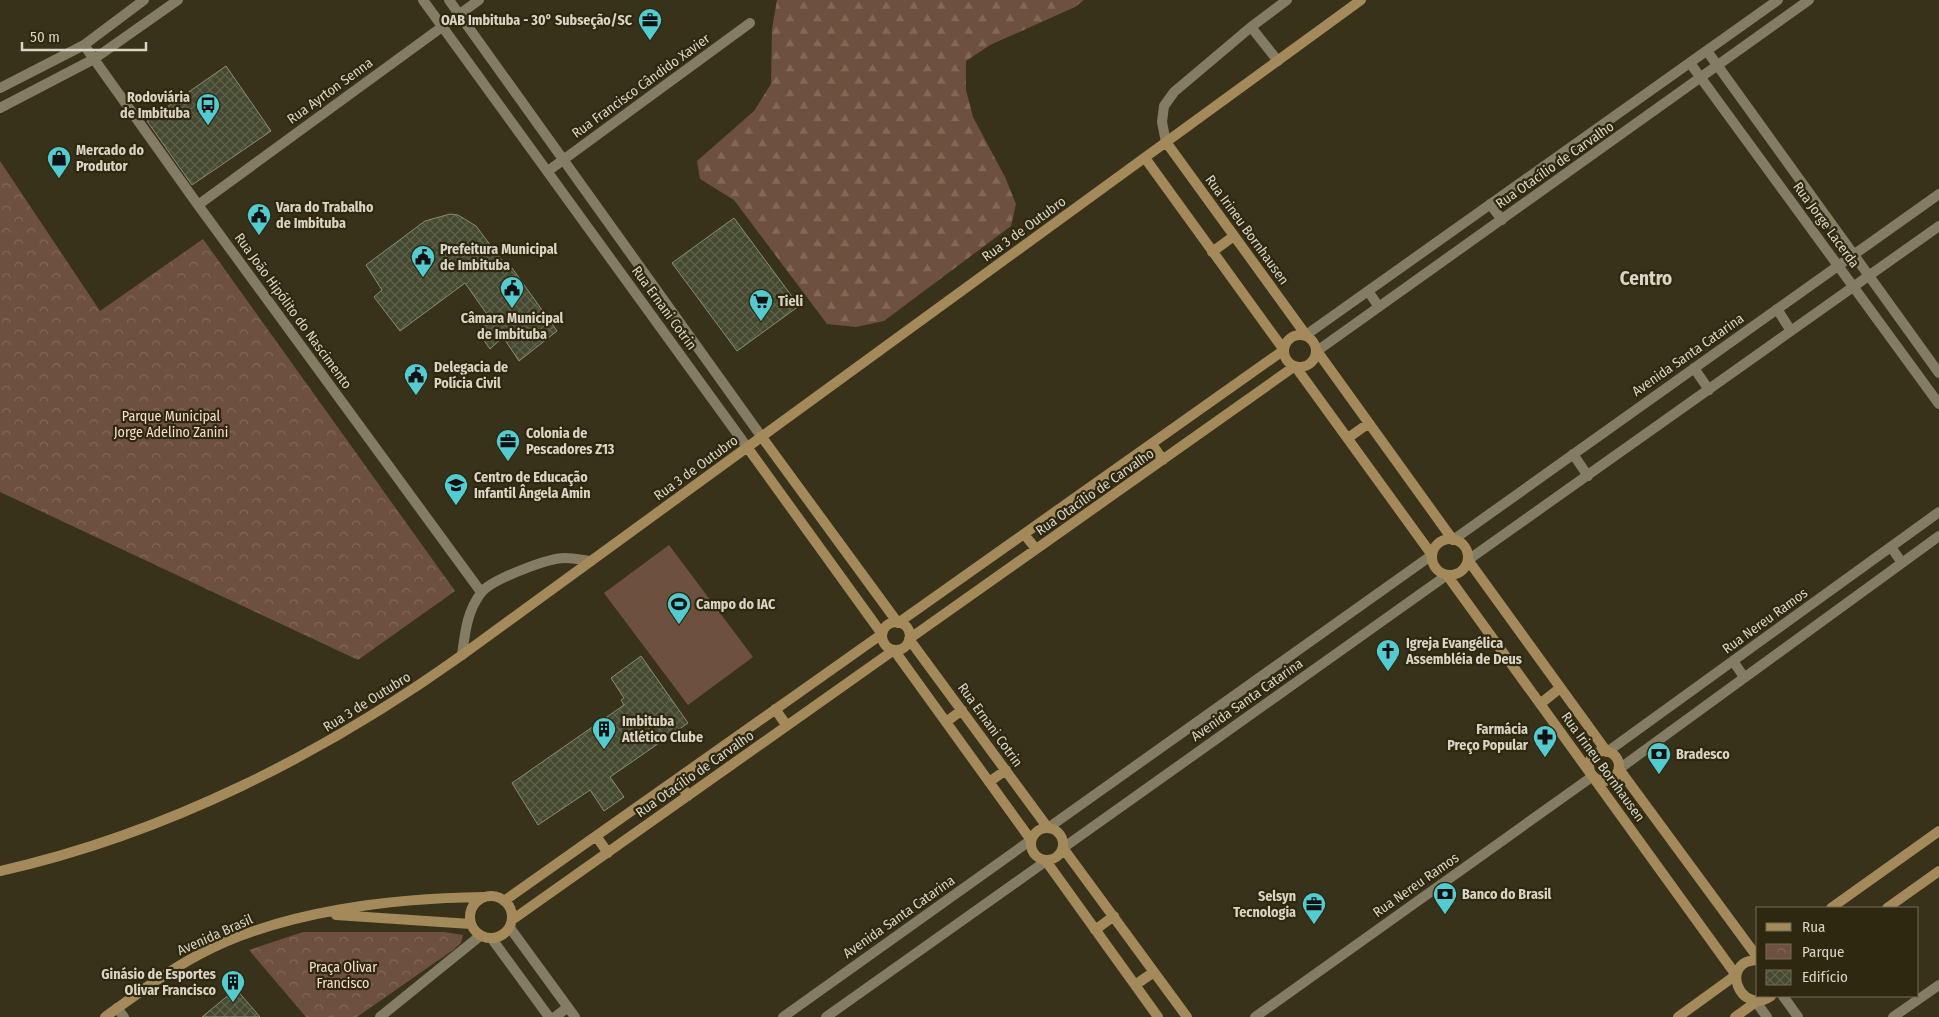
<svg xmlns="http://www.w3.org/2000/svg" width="1939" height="1017" font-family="'Fira Sans Condensed',sans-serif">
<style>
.grass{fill:#6e503e}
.forest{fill:url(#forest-firs)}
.park{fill:url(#park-crowns)}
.building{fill:url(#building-cross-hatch);stroke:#898d72}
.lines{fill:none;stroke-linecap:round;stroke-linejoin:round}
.street{stroke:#847d63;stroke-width:10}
.secondary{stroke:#a48a5b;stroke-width:10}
.labels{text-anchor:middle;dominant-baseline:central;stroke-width:4.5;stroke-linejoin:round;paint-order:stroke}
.poi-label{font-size:14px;font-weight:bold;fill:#d8d5c6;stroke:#2e2810;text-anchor:start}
.street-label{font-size:14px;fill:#d8d5c6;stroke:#2e2810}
.park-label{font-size:14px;fill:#fbdecc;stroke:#2e2810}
.district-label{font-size:19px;font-weight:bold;fill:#d8d5c6;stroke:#2e2810}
</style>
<defs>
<pattern id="forest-firs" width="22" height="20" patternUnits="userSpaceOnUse" patternTransform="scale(1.25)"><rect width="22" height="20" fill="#6e503e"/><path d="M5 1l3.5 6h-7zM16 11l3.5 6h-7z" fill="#826858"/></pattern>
<pattern id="park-crowns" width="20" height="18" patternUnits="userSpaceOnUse" patternTransform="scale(1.25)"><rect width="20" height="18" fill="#6e503e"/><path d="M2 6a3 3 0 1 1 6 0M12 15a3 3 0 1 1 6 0" fill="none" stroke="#826858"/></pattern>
<pattern id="building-cross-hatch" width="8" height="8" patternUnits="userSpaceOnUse" patternTransform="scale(1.25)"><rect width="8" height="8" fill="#454930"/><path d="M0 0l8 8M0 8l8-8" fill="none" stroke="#5f624c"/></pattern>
</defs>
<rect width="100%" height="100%" fill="#38321a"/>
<path class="grass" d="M669,545L753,657L688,705L604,593Z"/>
<path class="forest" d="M777,0H1084L1075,7L990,45L966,61V90L973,117L1005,177L1016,204L1011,226L884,321L856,327L827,324L734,200L700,179L697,161L754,111L771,84L772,29Z"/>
<path class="park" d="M0,161L100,311L203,239L455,591L358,660L0,492Z
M303,932H444L463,935L461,943L453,950L357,1017H306L249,950Z"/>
<path class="building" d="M226,66L271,131L192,185L147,121Z
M450,214L458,215L476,226L509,270L512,268L557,331L519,361L503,337L490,349L478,332L491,320L465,283L400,331L374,297L382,290L366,265L425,221Z
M734,218L799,306L737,351L672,263Z
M641,656L688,723L610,777L624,797L604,811L590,790L538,825L512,783L624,705L621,700L624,698L611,678Z
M236,989L260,1017H202Z"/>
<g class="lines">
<path class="street" d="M423,0L747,447
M449,0L761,436
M1251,27L1278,61
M84,45L198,205L481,592
M1707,51L1939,373
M1690,63L1939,404
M0,88L84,45L144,0
M0,108L94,59L178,0
M1166,142L1162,122L1164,106L1174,92L1251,27L1287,0
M548,171L750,23
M1490,204L1502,220
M198,205L479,0
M1368,291L1379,307
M1777,309L1791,331
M1306,335L1778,0
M1317,351L1809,0
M1694,368L1709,390
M1573,454L1588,476
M1453,540L1939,194
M1891,547L1902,563
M1468,560L1939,226
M462,655C465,633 467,611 481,593C490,580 548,558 565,558C573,558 583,560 591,561
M1733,661L1744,677
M1607,752L1939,512
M1619,769L1939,536
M1048,828L1432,555
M1063,848L1447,575
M510,928L575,1017
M492,939L549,1017
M1783,996L1798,1017
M1756,1002L1767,1017
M117,1008L124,1017
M380,1017L480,936
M555,1017L568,1007
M783,1017L1031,840
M826,1017L1046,861
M1255,1017L1593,776
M1893,1017L1939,985"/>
<path class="secondary" d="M1166,142L1306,335
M1212,252L1234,236
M1284 351a16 16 0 1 1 32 0a16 16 0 1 1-32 0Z
M1317,351L1453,540
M761,436L898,623L1284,350L1145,158
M1348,438L1369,423
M1152,444L1163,460
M1024,534L1036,549
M1432 557a18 18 0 1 1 36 0a18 18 0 1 1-36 0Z
M1468,560L1607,752
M1447,575L1736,975L1678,1017
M882 636a14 14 0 1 1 28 0a14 14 0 1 1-28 0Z
M1540,704L1560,688
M775,709L787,726
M946,722L962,710
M1589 766a15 15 0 1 1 30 0a15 15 0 1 1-30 0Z
M1619,769L1758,958
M677,779L688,796
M989,782L1006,770
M1031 844a16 16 0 1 1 32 0a16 16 0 1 1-32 0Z
M1048,828L909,639L1295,366L1432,555
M596,836L608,853
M1063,848L1187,1017
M1046,861L1158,1017
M0,871C166,834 325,753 462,655L1361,0
M470 917a21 21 0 1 1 42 0a21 21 0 1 1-42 0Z
M504,901L882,634L747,447
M1831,908L1939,831
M1887,908L1939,871
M336,915L471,924
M512,920L894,650L1031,840
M1095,930L1114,916
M1758,960C1718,960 1740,1017 1771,996
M1135,985L1154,972
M105,1017C136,995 166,972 200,954C281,911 393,898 484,897
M1735,1017L1756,1002"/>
</g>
<defs>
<g id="office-pin" transform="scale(1.25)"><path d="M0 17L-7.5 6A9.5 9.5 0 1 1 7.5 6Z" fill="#52ccd0" stroke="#2e2810"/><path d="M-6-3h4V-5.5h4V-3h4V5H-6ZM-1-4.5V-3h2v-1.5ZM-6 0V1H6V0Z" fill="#111"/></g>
<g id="bus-pin" transform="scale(1.25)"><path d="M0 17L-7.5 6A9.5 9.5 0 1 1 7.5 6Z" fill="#52ccd0" stroke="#2e2810"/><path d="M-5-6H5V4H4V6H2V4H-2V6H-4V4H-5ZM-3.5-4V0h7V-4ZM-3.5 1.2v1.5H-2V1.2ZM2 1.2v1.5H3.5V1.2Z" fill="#111"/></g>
<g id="shop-pin" transform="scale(1.25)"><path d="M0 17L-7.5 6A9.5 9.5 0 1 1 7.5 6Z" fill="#52ccd0" stroke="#2e2810"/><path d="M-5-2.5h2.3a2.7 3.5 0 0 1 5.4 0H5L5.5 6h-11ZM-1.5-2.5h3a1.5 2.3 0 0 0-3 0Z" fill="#111"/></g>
<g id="civic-pin" transform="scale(1.25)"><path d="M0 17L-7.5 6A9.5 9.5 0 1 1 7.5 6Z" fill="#52ccd0" stroke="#2e2810"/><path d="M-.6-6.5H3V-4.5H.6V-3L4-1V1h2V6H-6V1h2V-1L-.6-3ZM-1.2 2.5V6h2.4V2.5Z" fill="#111"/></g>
<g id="supermarket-pin" transform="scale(1.25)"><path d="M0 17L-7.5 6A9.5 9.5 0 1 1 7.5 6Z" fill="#52ccd0" stroke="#2e2810"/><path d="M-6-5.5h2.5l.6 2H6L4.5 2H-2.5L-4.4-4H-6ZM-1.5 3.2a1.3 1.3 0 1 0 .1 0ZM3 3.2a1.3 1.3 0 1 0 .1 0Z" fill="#111"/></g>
<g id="school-pin" transform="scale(1.25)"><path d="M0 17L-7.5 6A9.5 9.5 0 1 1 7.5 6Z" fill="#52ccd0" stroke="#2e2810"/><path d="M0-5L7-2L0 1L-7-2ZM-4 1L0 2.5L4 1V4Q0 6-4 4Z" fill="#111"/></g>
<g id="stadium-pin" transform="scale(1.25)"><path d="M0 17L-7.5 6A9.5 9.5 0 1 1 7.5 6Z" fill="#52ccd0" stroke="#2e2810"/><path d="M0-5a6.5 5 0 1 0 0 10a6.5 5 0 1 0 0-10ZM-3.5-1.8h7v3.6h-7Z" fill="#111"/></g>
<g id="church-pin" transform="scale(1.25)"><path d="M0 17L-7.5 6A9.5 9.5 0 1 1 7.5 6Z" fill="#52ccd0" stroke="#2e2810"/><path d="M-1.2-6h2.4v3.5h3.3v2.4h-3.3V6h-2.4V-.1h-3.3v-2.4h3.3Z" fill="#111"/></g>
<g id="building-pin" transform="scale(1.25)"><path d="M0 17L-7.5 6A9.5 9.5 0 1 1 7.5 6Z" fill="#52ccd0" stroke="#2e2810"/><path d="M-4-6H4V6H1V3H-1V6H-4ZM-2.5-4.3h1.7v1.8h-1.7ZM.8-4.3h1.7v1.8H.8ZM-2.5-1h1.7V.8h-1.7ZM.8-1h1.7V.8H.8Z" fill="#111"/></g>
<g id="pharmacy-pin" transform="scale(1.25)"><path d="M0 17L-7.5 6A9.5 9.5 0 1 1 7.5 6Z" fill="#52ccd0" stroke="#2e2810"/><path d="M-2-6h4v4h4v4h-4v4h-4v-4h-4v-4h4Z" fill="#111"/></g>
<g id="bank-pin" transform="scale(1.25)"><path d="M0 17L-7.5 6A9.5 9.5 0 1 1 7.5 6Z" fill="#52ccd0" stroke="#2e2810"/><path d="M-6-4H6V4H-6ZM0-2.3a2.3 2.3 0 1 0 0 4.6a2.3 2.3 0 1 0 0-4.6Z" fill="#111"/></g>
</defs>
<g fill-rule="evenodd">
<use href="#office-pin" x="650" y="20"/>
<use href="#bus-pin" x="208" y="105"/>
<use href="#shop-pin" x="59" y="158"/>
<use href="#civic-pin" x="259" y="215"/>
<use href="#civic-pin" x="423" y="257"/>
<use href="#civic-pin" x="512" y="288"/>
<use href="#supermarket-pin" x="761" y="301"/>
<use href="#civic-pin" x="416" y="375"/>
<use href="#office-pin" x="508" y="441"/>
<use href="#school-pin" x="456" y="485"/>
<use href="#stadium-pin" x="679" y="604"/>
<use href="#church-pin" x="1388" y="651"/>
<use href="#building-pin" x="604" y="729"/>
<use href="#pharmacy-pin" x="1545" y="737"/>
<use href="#bank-pin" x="1659" y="754"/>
<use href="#bank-pin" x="1445" y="894"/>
<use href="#office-pin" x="1314" y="904"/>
<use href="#building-pin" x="233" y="982"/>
</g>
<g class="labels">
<g class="poi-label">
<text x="632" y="20" text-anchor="end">OAB Imbituba - 30° Subseção/SC</text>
<text x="190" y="97" text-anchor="end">Rodoviária<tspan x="190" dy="16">de Imbituba</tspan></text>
<text x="76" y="150">Mercado do<tspan x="76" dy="16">Produtor</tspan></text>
<text x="276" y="207">Vara do Trabalho<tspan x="276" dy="16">de Imbituba</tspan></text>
<text x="440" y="249">Prefeitura Municipal<tspan x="440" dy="16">de Imbituba</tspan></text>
<text x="778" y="301">Tieli</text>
<text x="512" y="318" text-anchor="middle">Câmara Municipal<tspan x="512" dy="16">de Imbituba</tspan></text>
<text x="434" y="367">Delegacia de<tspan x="434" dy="16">Polícia Civil</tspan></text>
<text x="526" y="433">Colonia de<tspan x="526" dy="16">Pescadores Z13</tspan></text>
<text x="474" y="477">Centro de Educação<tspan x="474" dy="16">Infantil Ângela Amin</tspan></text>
<text x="696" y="604">Campo do IAC</text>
<text x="1406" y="643">Igreja Evangélica<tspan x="1406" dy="16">Assembléia de Deus</tspan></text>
<text x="622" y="721">Imbituba<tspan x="622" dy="16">Atlético Clube</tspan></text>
<text x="1528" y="729" text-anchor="end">Farmácia<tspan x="1528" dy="16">Preço Popular</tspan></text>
<text x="1676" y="754">Bradesco</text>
<text x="1462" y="894">Banco do Brasil</text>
<text x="1296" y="896" text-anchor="end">Selsyn<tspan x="1296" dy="16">Tecnologia</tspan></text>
<text x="216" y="974" text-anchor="end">Ginásio de Esportes<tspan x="216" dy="16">Olivar Francisco</tspan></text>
</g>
<g class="street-label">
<text transform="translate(641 86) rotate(-36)">Rua Francisco Cândido Xavier</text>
<text transform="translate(330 91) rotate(-36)">Rua Ayrton Senna</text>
<text transform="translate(1555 165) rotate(-35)">Rua Otacílio de Carvalho</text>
<text transform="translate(1826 225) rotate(54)">Rua Jorge Lacerda</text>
<text transform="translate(1024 229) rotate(-36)">Rua 3 de Outubro</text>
<text transform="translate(1247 230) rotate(54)">Rua Irineu Bornhausen</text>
<text transform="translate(664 308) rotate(54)">Rua Ernani Cotrin</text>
<text transform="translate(293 311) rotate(54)">Rua João Hipólito do Nascimento</text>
<text transform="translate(1688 355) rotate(-35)">Avenida Santa Catarina</text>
<text transform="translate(696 468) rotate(-36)">Rua 3 de Outubro</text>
<text transform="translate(1095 492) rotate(-35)">Rua Otacílio de Carvalho</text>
<text transform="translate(1765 621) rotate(-36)">Rua Nereu Ramos</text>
<text transform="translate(1247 700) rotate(-35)">Avenida Santa Catarina</text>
<text transform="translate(367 702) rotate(-32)">Rua 3 de Outubro</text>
<text transform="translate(990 725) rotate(54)">Rua Ernani Cotrin</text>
<text transform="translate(1603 767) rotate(54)">Rua Irineu Bornhausen</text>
<text transform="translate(695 774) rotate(-35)">Rua Otacílio de Carvalho</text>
<text transform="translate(1416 885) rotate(-35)">Rua Nereu Ramos</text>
<text transform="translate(899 917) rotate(-35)">Avenida Santa Catarina</text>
<text transform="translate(215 935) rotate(-24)">Avenida Brasil</text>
</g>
<g class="park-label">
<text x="171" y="416">Parque Municipal<tspan x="171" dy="16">Jorge Adelino Zanini</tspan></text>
<text x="343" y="967">Praça Olivar<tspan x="343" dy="16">Francisco</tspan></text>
</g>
<g class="district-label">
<text x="1646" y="278">Centro</text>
</g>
</g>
<rect x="1756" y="907" width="162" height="90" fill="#2e2810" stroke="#726d59"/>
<rect x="1766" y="923" width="25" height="8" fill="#a48a5b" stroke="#726d59"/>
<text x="1802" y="932" font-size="15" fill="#d8d5c6">Rua</text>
<rect x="1766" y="944" width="25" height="15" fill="url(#park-crowns)" stroke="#726d59"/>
<text x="1802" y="957" font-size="15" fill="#d8d5c6">Parque</text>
<rect x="1766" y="970" width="25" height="15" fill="url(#building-cross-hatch)" stroke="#726d59"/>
<text x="1802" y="982" font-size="15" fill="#d8d5c6">Edifício</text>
<path d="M22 42v8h124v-8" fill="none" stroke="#d8d5c6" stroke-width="2.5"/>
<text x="30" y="42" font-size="15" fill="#d8d5c6" stroke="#2e2810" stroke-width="4" paint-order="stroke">50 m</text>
</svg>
